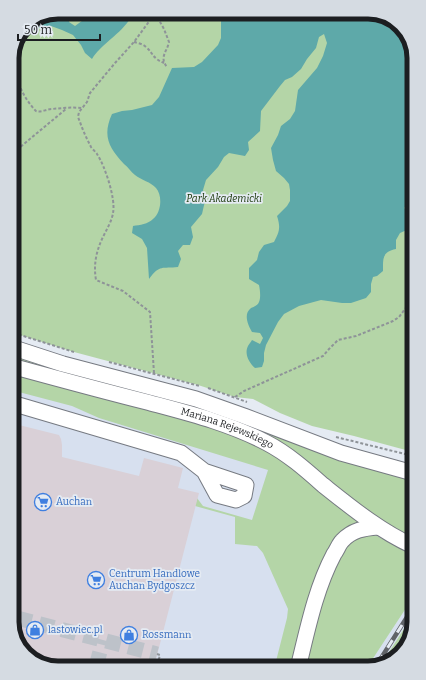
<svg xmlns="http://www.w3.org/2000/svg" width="426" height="680" font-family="Bitter,serif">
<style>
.built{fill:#d7e0ef}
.green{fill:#b4d5a7}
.water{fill:#5ea9a9}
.building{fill:#d9d0d7}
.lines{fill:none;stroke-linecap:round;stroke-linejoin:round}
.minor-tunnel{stroke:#bdc2c9;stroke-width:15;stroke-dasharray:15 8;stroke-linecap:butt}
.minor-casing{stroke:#767a82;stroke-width:17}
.path{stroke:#8e9398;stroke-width:2;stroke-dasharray:3 2;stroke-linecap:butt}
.minor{stroke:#fff;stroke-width:15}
.rail-casing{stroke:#606368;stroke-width:4.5}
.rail{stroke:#e5ebf3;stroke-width:3;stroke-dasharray:9;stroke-linecap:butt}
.labels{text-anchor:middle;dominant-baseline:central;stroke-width:3.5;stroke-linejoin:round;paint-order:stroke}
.park-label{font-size:10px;font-style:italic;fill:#133201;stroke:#e5ebf3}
.street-label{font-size:10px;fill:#1c1e21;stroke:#e5ebf3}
.shop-label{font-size:10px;fill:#366cbe;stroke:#e5ebf3;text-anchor:start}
.rim{fill:none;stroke:#1c1e21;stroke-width:5}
</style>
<rect width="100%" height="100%" fill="#e5ebf3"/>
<path class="built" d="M15,387L74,402L273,468L295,614L281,665L55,668L33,660L17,643Z
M414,596V613L382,663H370Z"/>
<path class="green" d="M58,12H371L393,20L409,37L413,452L354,436L312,426L280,413L253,399L235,397L198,385L74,352L14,333L12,55L26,25Z
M14,354L189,403L413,479V540L380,521L296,455L15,361Z
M15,374C59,385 102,397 146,409C185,419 225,429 261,448C298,468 329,498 362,524L352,527L294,665H275L287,618L288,609L263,553L257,546L235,544V517L195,506L197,498L203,506L252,520L268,470L99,418L72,406L15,391Z
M369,534L377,536L413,555L414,596L370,663L302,664L320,594L347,541Z
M414,613V625L406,647L389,663H382Z"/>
<path class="water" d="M58,12H69V22L75,26L90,15L97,12H133C131,24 109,40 100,49C97,52 94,55 92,59L85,53L81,45L73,35L62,30L51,26L48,33L32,23Z
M222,12H371L393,20L409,37L411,204L410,203L404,208L411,212V225L409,229L400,233L396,240V249C382,252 383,258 383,271L377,276L373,277L371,284V292L366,298L351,303H342L321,300L299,306L284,314L278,322L266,345L264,353V361L262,367L255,368C249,363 244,354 248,346C249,344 251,342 252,340L260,344L263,338L260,333L252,332C248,325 243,314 251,308C254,307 258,305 259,302C261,297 260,290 259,285L249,279V268L257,260L259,252L264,245L274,242C279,232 281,228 277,216L287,206L290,201V190L289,184L284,178L276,171L273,160L271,148L278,135L281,126L290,119L295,111L298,90L317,68L323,56L327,43L324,34L319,37L316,48L307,59L301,69L292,77L285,80L280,86L261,111L260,131L248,142L249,150L245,156L229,153L224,157L218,167L206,180L203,190L205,201L202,214L191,227L193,237L190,245H183L178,251L181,259L178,267C162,269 160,264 149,279L147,248L142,239L132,233L133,226C140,225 148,224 153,219C161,213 163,196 156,188C151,182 141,180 135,175C131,172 128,167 124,164C109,148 102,136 112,114L122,111L132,110L152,105L159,97L172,68L194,67L202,62L218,45L221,38V22Z"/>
<path class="building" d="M19,425L59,435L61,439L62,445V457L139,476L144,458L183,468L178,488L199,493L154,667L55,668L33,660L17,643L15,438Z"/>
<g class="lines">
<path class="minor-tunnel" d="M17,618L157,654
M96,667L103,640"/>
<g class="minor-casing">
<g id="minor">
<path d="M14,348L63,364L196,399L244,416L341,453L413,473"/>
<path id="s1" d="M15,367C59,379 103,391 147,402C188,413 229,423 267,443C288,454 306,470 323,485C352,508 380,531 413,546"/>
<path d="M15,404L181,453L204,471L246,485L244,496L236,500L217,495L204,471"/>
<path d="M299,664C308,627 316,588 334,554C337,550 339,544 342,541C352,530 364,528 378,527"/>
</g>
</g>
<path class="path" d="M155,13L164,29L169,42C167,52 159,57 167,67
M134,42C138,43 143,44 146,47C154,54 152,58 164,63
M12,71C19,75 18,82 21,89C24,96 30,105 36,111C41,113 46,109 52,109C62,108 72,107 82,108
M13,153L66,109
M14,333L74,352
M109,362L200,386
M154,373L150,312L123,291L96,280C93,263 97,248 105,233C108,227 112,220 113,213C116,199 105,166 97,154C96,152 93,150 91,147C87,139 83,131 80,122L78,117L79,112L87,102L90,93L115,63L134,42L156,12
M208,388L247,402
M235,397L244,391L323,356L329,349L338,340L356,336L393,321L399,317L411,301
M336,437L413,456
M157,654L160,655L157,666"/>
<use href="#minor" class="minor"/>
<g class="rail-casing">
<path id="rail" d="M378,663L414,606"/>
</g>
<use href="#rail" class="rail"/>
</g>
<defs>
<g id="supermarket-ring" transform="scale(0.9)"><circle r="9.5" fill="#e5ebf3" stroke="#3f7fe0" stroke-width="1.5"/><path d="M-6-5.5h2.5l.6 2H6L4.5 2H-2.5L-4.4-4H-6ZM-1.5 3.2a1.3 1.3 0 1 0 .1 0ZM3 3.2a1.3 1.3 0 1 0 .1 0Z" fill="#3f7fe0"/></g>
<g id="shop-ring" transform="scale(0.9)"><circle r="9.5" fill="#e5ebf3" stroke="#3f7fe0" stroke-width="1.5"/><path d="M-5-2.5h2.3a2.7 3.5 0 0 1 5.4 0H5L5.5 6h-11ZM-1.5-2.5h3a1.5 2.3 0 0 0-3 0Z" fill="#3f7fe0"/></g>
</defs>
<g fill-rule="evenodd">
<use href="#supermarket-ring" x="43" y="502"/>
<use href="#supermarket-ring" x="96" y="580"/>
<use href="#shop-ring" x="35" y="630"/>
<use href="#shop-ring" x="129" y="635"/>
</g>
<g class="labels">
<g class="park-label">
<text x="224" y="199">Park Akademicki</text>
</g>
<g class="street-label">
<text stroke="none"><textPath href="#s1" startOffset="221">Mariana Rejewskiego</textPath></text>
</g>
<g class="shop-label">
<text x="56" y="502">Auchan</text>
<text x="109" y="574">Centrum Handlowe<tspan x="109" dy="12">Auchan Bydgoszcz</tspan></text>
<text x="48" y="630">lastowiec.pl</text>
<text x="142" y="635">Rossmann</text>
</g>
</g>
<path d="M0 0H426V680H0ZM58 19H368A39 39 0 0 1 407 58V622A39 39 0 0 1 368 661H58A39 39 0 0 1 19 622V58A39 39 0 0 1 58 19Z" fill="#d5dbe2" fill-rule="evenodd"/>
<path class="rim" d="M58 19H368A39 39 0 0 1 407 58V622A39 39 0 0 1 368 661H58A39 39 0 0 1 19 622V58A39 39 0 0 1 58 19Z"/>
<path d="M18 34v6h82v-6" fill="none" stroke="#1c1e21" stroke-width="2"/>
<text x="24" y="34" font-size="12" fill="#1c1e21" stroke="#e5ebf3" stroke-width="3" paint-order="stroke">50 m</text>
</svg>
